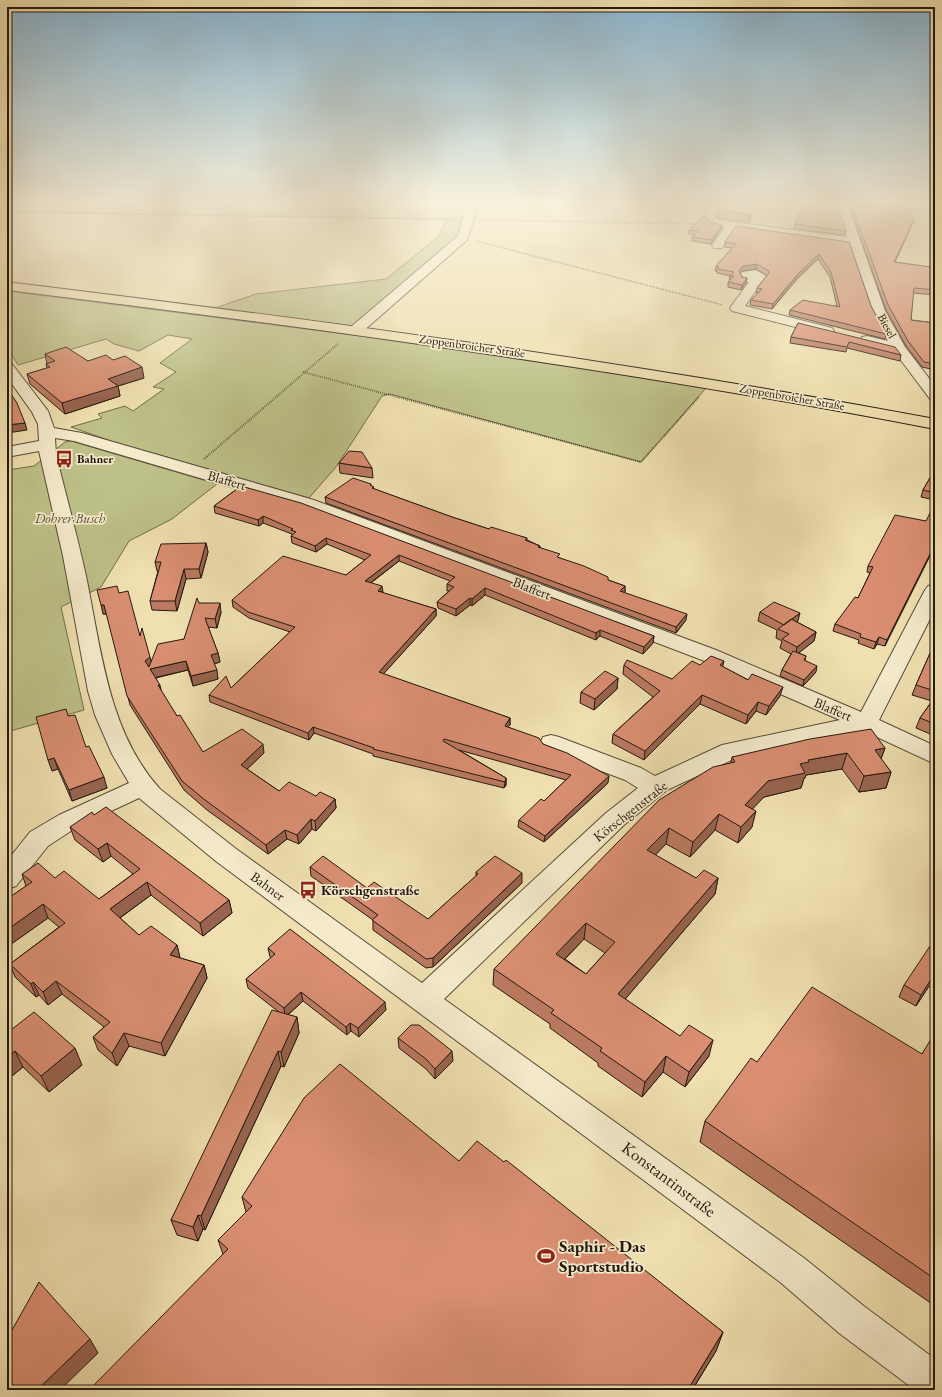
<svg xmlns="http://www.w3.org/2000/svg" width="942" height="1397" font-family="'EB Garamond',serif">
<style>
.green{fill:#bdc188;stroke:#706d4c}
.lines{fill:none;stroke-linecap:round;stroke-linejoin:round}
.minor-casing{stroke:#574b38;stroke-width:2}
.major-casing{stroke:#241910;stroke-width:2}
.path-far1{stroke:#241910;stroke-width:1.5;stroke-dasharray:0.5 1;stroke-linecap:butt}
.path{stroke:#241910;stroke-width:2;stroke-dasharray:0.5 1.5;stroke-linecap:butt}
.minor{fill:#f5ebcc;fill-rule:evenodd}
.major{fill:#f0e0b0;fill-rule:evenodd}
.wall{fill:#bb7a61;stroke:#241910;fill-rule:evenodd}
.shaded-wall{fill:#98634f;stroke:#241910}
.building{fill:#d98e71;stroke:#241910;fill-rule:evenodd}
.labels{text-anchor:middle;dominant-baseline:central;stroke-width:3.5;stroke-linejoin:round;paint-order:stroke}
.far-street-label{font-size:12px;fill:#241910;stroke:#f5ebcc}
.far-poi-label{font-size:12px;font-weight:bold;fill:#241910;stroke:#f5ebcc;text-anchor:start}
.street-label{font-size:14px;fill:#241910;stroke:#f5ebcc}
.park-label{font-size:14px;font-style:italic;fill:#524b34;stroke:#f5ebcc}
.poi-label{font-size:14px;font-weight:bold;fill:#241910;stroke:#f5ebcc;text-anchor:start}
.near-street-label{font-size:17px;fill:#241910;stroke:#f5ebcc}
.near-poi-label{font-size:17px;font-weight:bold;fill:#241910;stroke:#f5ebcc;text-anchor:start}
</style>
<rect width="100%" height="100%" fill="#f0e0b0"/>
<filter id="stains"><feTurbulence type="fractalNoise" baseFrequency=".005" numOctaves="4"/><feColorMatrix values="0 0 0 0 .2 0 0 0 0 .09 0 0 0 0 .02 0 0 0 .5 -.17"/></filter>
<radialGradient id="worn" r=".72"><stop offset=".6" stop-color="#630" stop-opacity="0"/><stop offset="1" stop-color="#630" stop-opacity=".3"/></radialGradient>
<path class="green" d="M7,203H479L475,220L7,212Z
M445,221L464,222L460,232L454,240L360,327L215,308L256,294L386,279L439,236Z
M7,291L354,335L707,387L641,462L390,394L382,396L336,467L309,498L111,441L71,427L102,418L98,414L125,406L133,411L164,389L153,387L176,372L160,363L192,339L168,335L139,351L114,344L106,339L18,365L7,347Z
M71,441L217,484L172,519L129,541L101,587L61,607L84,710L7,732V470L34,466L65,442Z"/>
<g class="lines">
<g class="minor-casing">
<path id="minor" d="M467,203H479L467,240L362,332H352L350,329L352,326L458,236Z
M713,203H724L715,218L718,220L847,237L837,208L810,206L806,205L805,203L935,204V210L849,209L885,311L905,347L935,386V401L930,399L894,351L862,343L860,340L862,337L867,336L888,341L871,311L849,245L735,229L722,248H714L712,245L724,228L711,225L703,219Z
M756,270L767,277L762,282L745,306L832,328L834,331L832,334L827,335L732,311L730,308L749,282L743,281L740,275L742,272Z
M7,363L12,364L48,411L54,428L82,433L314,500L716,650L861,712L925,590L928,586L935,584V609L879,720L935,746V764L864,731L736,758L667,790L624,825L444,999L804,1258L865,1307L935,1359V1390H915L839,1333L780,1282L217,862L139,798L77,827L48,846L16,886L7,889V861L30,832L59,815L129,783L112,754L95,715L88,691L63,556L39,451L7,457V447L39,441L38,424L32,412L7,377ZM55,438L74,441L302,508L702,660L840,720L722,745L655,776L641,768L559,737L551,735L543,737L540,743L543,749L625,780L638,788L606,813L422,983L235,848L160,789C108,732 101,648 86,576C77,535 66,495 56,455Z"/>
</g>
<g class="major-casing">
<path id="major" d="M7,282C318,320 627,361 935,419V429C627,370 318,328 7,290Z"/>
</g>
<path class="path-far1" d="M7,212L454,219
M483,220L696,224
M476,241L723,305"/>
<path class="path" d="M7,348V351
M303,372L641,462L699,397
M204,459L339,343"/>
<use href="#minor" class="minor"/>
<use href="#major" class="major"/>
</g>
<path class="wall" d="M852,206L913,223L895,262L930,267L935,250V295L913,293L911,320L935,323V370L922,367L906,346L886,310L851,211Z
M718,211L751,214L750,221L748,222L717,218Z
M711,222L721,229L711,244L692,241V237L695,235L689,234V230Z
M795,224L846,231L845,235L794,229Z
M725,242H849L871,306L886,334L885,339L789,315L790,310L837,306L830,277L818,259L797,279L772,309L750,305L751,300L758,293H756L757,288L767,275L756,269L742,271L740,273L742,277L747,278L746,283L741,290L728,287V282L730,281L729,280L730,276L717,273V271H715L716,266L732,248L725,247Z
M798,323L901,355L900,361L847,348L846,352L790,343L791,337Z
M45,354L88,361L113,360L144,378L118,386L120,396L65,414L30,384L27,374L47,368L46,364H47Z
M935,462V500L921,497L923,490L934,471Z
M339,463L372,468L373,478L340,473Z
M371,484V486L374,489L452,517L489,529L527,538V540L540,546V548L560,558L608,580L625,586V592L624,593L686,620L676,633L326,503L325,497Z
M241,486L654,636L653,643L643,654L600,636L596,640L485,595L472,606L470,605L456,616L438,608L437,602L449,591H447V584L450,581L399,561L371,583L383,593L436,609V616L383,674L510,718V725L508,727L543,744L608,783L544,842L518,827L519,820L544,801L566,780L459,750L506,778V785L504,788L373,756V754L314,733L309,740L210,702L209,695L231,688L290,632L249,618L233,607L232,600L346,575L365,560L327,544L316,552L292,543L291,536L292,535V534L263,523L259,526L215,513L214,506Z
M926,521L885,646L877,644L874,649L858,643L859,640L833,631L835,624L858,598L870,573L867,572L868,566Z
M206,543L208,552L201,578L186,579L177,611L152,610L150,601L158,571H157L155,562Z
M119,593L140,636L151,662L184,639L199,603L221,612L217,628L208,627L218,653L220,662L214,664L218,679L193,686L188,670L156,678L162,693L177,716L203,752L264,753L247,769L279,791L335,799L336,808L316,831L312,829L299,844L287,839L268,854L207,810L184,790L130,705L107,614H103Z
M760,612L798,621L797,622L816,632L814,641L798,653L806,656L805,660L816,672L803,686L780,676L782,670L791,654L780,648L782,641L776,638L777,630L758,621Z
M935,642V736L916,728L920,718L932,701L912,695L916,685Z
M624,665L672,679L700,665L723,667L780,696L766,715L756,711L746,724L700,704L644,760L612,743L613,734L653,697L623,674Z
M618,678L617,689L594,710L580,703L581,692Z
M68,716L86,747L107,788L72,801L58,769L52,771Z
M885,748L881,759L891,772L886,788L859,792L842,769L806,775L805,778H804L801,788L764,797L752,809V827L738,843L715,830L690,857L666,844L655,855L696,878H718L715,894L625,999L709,1056L685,1087L663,1072L642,1097L598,1066V1063L550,1028V1024L493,985L494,969L731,763L732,757ZM584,939L605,953L586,974L565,959Z
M94,815L229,900L232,913L203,936L151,895L120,918L139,935L177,945L180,958L204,965L207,978L165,1056L129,1046L117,1066L98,1050L93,1037L104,1027L62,994L48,1005L39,995L36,997L15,977L10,964L59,927L48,918L7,947V899L26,886L22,874L55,878L99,899L133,874L111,856L103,862L75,840L70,827Z
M310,867L367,888L428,919L476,876V872L522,883L433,967L426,968L373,930V920L311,876Z
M268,948L386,1010L359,1037L351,1031L347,1035L303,1001L288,1015L297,1017L299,1033L284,1067L281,1066L205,1230L203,1229L198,1241L177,1235L171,1220L279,1012L248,988L246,979L271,958L270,957Z
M935,977L916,1006L899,997L904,985Z
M7,1033L82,1065L49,1092L23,1067L7,1080Z
M935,1035V1306L700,1142L705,1121L757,1062L922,1054Z
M398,1038L453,1061L435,1079L426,1069L399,1048Z
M459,1161L504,1162L723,1332L716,1351L693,1389L223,1254L218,1240L246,1212L242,1197Z"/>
<path class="shaded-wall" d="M751,214L750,221L748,222L749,215Z
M914,219L913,223L893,266L894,262Z
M722,225L721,229L711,244V240Z
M819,254L818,259L797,279L772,309L773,304L798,274Z
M757,264L756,269L742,271L739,276V271L743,266Z
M747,278L746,283L741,290L742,285Z
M142,367L144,378L118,386L120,396L65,414L62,403L108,379Z
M25,423L27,430L7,433V425Z
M263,516V523L259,526L258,520Z
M326,538L327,544L316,552L315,546Z
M206,543L208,552L201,578L199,569Z
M935,544V546L885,646L887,640Z
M399,555V561L365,587V581Z
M184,569L186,579L177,611L175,601Z
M382,586L383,592L378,591Z
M625,586V592L619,597L620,591Z
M485,588V595L472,606V599Z
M470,598V605L456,616V609Z
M220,603L221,612L217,628L215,619Z
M101,605H104L107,614H103Z
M436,609V616L379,679V672Z
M800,613L798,621L784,632V625Z
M687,614L686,620L676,633V627Z
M600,630V636L596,640V633Z
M816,632L814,641L795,656L797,647Z
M654,636L653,643L643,654L644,647Z
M879,637L877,644L874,649L876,642Z
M218,653L220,662L213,664L211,655Z
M150,657L152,666L147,670L145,661Z
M186,661L188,670L153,678L150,669Z
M724,661L722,670L720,665Z
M817,666L816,672L803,686L804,680Z
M217,670L218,679L193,686L191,676Z
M618,678L617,689L594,710L595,699Z
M158,685H160L162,694Z
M783,687L780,696L766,715L769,706Z
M702,695L700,704L644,760L645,751Z
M758,702L756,711L746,724L748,715Z
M510,718V725L504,732L505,726Z
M313,727L314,733L309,740L308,733Z
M263,744L264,753L242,774L241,765Z
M885,748L879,764L875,750Z
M847,753L842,769L806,775L805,778H804L801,788L764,797L741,821L745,805L768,781L808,760Z
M54,758L58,769L52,771L48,760Z
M891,772L886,788L859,792L864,776Z
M609,776L608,783L544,842L545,836Z
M104,777L107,788L72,801L69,790Z
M506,778V785L504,788L505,782Z
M335,799L336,808L316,831L315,821Z
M756,811L752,827L738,843L741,827Z
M719,814L715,830L690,857L693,842Z
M311,819L312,829L299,844L297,835Z
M669,828L666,844L645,866L647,850Z
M285,830L287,839L268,854L266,845Z
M107,843L111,856L103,862L98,849Z
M522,873V883L433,967V958Z
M718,878L715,894L616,1010L618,994Z
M147,882L151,895L114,922L110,909Z
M229,900L232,913L203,936L200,923Z
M43,904L48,918L7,947V930Z
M586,923L584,939L555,969L556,954Z
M177,945L180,958L170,955Z
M204,965L207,978L165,1056L161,1043Z
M935,973V977L916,1006L921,995Z
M56,981L62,994L48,1005L43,992Z
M33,982L39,995L36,997L31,984Z
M301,992L303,1001L285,1017L284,1008Z
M385,1002L386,1010L359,1037L358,1028Z
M297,1017L299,1033L284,1067L281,1052Z
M350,1023L351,1031L347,1035L346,1027Z
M124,1033L129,1046L117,1066L112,1053Z
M713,1040L709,1056L685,1087L689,1072Z
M75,1048L82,1065L49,1092L41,1076Z
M15,1051L23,1067L7,1080V1057Z
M278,1051L281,1066L205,1230L201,1216Z
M452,1051L453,1061L435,1079V1069Z
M666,1056L663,1072L642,1097L645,1082Z
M198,1215L203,1229L198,1241L193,1227Z
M723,1332L716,1351L692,1390L690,1386Z
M90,1339L98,1353L60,1390H37Z"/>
<path class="building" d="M804,203L837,205L846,231L795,224Z
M852,206L903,207L914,219L894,262L930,267L935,250V290L914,288L911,320L935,323V364L924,362L908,341L888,305Z
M719,209L751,214L749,215L718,211Z
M703,216L711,222L722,225L711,240L692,237L698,231L689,230Z
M736,226L849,242L871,306L886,334L790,310L803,300L840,307L831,272L819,254L798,274L773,304L751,300L762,289L757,288L769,273V271L757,264L743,266L739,271L742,277L747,278L742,285L728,282L734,276H730L734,272L717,269L719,267L716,266L736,244L725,242Z
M798,323L895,347L901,355L849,342L847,347L791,337Z
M66,347L88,361L106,355L113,360L125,356L142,367L108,379L118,386L62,403L27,374L50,367L46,364L55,361L45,354Z
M7,388L17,403L25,423L7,425Z
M349,451L362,452L372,468L339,463Z
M935,467V493L923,490L935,469Z
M353,478L371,484L370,485L374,487L372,488L452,517L489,529L491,527L527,538L525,540L540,546L538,547L560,554L557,557L584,566L608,577V580L625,586L620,591L687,614L676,627L325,497Z
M241,486L301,503L654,636L644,647L600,630L596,633L485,588L472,599L470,598L456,609L437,602L454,587L447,584L455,577L399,555L365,581L382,586L378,591L436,609L379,672L510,718L505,726L539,738L543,744L567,753L609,776L545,836L519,820L541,799L544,801L571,775L444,739L443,741L506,778L505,782L373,749L374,748L313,727L308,733L209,695L226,676L231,688L295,627L248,612L232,600L283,556L346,575L371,555L326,538L315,546L291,536L296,532L291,530L293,529L263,516L258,520L214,506Z
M935,503V544L887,640L879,637L876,642L860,637L861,634L835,624L855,597L858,598L873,567L868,566L895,515L926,521Z
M206,543L199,569H184L175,601H150L161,562H155L161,544Z
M117,586L119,593L128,591L140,636L142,628L150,657L145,661L149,667L158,644L184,639L197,598L199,603H220L215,619L205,618L218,653L211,655L217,670L191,676L186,661L150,669L160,685H158L177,716L180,715L203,752L242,729L263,744L241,765L279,791L289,782L316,796L320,792L335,799L315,821L311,819L297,835L285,830L266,845L205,800L182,781L127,696L104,605H101L97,590Z
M774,602L800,613L784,625L760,612Z
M791,619L816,632L797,647L782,639L789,634L778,629Z
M935,642V691L916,685Z
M793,651L806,656L804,660L817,666L804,680L782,670Z
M711,656L724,661L720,665L748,680L752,674L783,687L769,706L758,702L748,715L702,695L645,751L613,734L660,691L624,665L627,660L672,679L692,661L700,665Z
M605,671L618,678L595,699L581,692Z
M935,697V724L920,718Z
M66,709L68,716L75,715L86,747L89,746L104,777L69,790L54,758L48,760L36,717Z
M871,729L885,748L875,750L891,772L864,776L847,753L808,760L809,762L800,764L805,773L768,781L745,805L756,811L741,827L719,814L693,842L669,828L647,850L696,878L704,870L718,878L618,994L680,1036L689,1025L713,1040L689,1072L666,1056L645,1082L600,1051L602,1048L551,1013L554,1010L494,969L659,800L713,767L735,762L732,757L810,739ZM586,923L615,942L586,974L556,954Z
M106,807L229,900L200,923L147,882L110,909L139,935L151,926L177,945L170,955L204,965L161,1043L124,1033L112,1053L93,1037L110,1022L56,981L43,992L33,982L31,984L10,964L65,923L43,904L7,930V899L32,882L22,874L38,863L55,878L64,871L99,899L140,869L107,843L98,849L70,827L92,812L94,815Z
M323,856L367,888L374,882L428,919L478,874L476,872L495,856L522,873L433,958L426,959L372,920L378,915L310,867Z
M290,929L385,1002L358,1028L350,1023L346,1027L301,992L284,1008L246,979L275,954L268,948Z
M934,940H935V973L921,995L904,985Z
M812,987L922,1054L934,1034L935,1035V1279L705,1121L751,1058L757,1062Z
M272,1010L297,1017L281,1052L278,1051L201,1216L198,1215L193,1227L171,1220Z
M34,1012L75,1048L41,1076L15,1051L7,1057V1033Z
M411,1025H419L452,1051L435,1069L426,1059L398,1038Z
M340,1064L459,1161L477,1141L504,1162L506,1160L723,1332L690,1386L694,1390H89L228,1249L218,1240L252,1206L242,1197L304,1098Z
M39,1282L90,1339L37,1390H7V1339Z"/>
<linearGradient id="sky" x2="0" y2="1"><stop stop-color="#89b7d3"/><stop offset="0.51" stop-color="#f8f1db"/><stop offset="1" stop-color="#f8f1db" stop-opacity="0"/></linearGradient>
<rect width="942" height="398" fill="url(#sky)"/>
<defs>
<g id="bus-bare" transform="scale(1.38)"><path d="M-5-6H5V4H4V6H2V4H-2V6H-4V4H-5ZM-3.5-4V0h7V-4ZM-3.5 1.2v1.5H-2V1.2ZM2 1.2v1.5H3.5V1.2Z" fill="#8f2418" stroke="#f5ebcc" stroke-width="2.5" paint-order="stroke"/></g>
<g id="stadium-bare" transform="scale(1.38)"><path d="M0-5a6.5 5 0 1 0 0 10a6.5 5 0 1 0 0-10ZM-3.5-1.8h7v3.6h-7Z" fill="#8f2418" stroke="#f5ebcc" stroke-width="2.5" paint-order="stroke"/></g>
</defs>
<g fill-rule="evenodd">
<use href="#bus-bare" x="64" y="459"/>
<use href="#bus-bare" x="308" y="890"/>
<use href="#stadium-bare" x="546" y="1256"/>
</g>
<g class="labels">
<g class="far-street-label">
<text transform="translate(887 326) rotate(61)">Biesel</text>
<text transform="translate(472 346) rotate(8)">Zoppenbroicher Straße</text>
<text transform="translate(792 397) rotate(10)">Zoppenbroicher Straße</text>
</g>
<g class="far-poi-label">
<text x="77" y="459">Bahner</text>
</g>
<g class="street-label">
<text transform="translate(227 480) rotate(16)">Blaffert</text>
<text transform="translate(532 588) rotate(21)">Blaffert</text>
<text transform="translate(833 709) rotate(23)">Blaffert</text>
<text transform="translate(630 811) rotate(-38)">Körschgenstraße</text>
<text transform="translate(268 886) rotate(36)">Bahner</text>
</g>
<g class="park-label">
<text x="70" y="518">Dohrer Busch</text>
</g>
<g class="poi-label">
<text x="321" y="890">Körschgenstraße</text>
</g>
<g class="near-street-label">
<text transform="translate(669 1179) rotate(37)">Konstantinstraße</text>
</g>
<g class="near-poi-label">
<text x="559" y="1246">Saphir - Das<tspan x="559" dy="20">Sportstudio</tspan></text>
</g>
</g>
<rect width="942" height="1397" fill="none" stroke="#f0e0b0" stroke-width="24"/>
<rect x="8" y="8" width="926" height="1381" fill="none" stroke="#241910" stroke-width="2"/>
<rect x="12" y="12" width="918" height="1373" fill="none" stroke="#241910"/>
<rect width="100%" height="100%" filter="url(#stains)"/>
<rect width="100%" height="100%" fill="url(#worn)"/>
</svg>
